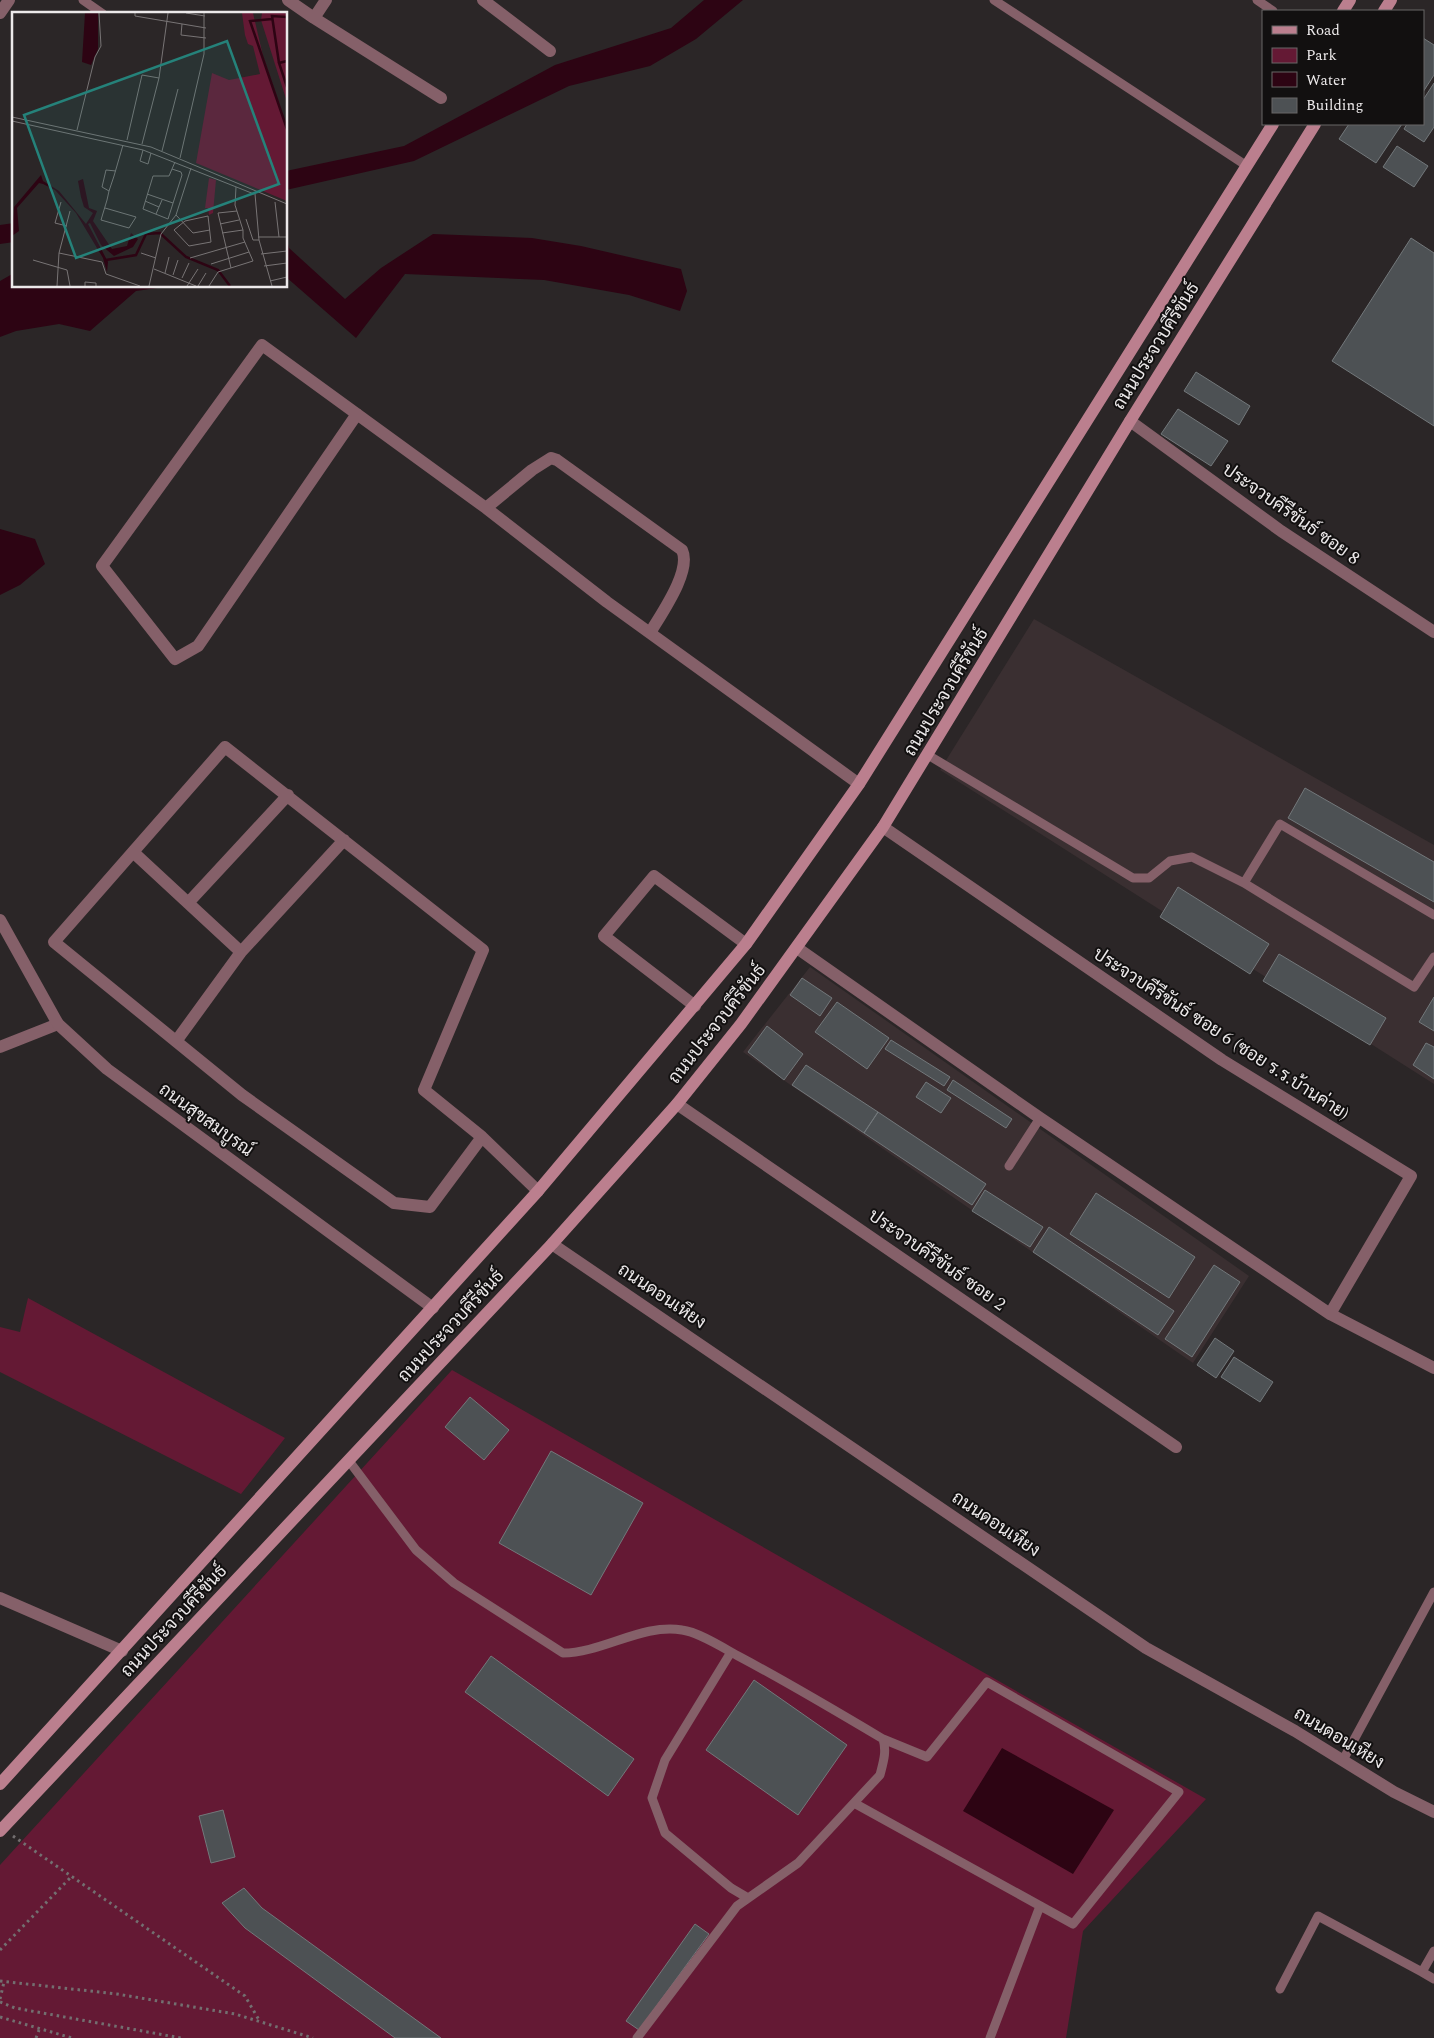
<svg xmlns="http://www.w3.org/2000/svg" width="1434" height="2038" font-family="Spectral,Sarabun,serif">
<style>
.built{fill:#3a2f31}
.green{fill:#641934}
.water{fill:#2d0413}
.building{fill:#4d5154;stroke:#73787b}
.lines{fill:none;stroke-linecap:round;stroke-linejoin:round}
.path{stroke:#736f70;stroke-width:3;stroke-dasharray:2.5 4;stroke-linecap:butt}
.service{stroke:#856069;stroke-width:9}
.minor{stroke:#856069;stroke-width:12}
.tertiary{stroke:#856069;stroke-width:12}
.secondary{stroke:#bb7f8e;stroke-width:12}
.labels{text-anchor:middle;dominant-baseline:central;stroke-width:4;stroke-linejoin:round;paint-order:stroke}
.street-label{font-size:18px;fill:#ece9ea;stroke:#121010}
.inset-river{fill:none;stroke:#2d0413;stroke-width:2.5}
.inset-road{fill:none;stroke:#787475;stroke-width:1}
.view{fill:#25827a;fill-opacity:0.15;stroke:#25827a;stroke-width:2.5}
.inset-edge{fill:none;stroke:#ece9ea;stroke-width:2.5}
</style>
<rect width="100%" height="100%" fill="#2b2627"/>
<path class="built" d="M1034,619L1434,845V1084L940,770Z
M810,967L1249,1276L1193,1363L743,1052Z"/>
<path class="green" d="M28,1298L285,1438L241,1494L0,1372V1327L20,1332Z
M452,1370L1206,1799L1083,1931L1066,2038H0V1865Z"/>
<path class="water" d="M704,0H743L696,39L650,66L569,86L414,161L286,190V171L404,146L555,65L671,28Z
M14,223V242L0,244V225Z
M433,234L532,238L581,246L681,269L687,291L680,311L629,295L544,280L405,274L356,338L286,277V237L289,248L345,299L381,268Z
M14,273V286H172L136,291L90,331L59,324L16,331L0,337V281Z
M0,529L35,539L45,564L20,585L0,595Z
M1002,1748L1114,1810L1073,1874L963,1811Z"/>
<path class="building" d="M1423,38L1434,45V75L1423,92Z
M1434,83V127L1424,142L1404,129L1407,124H1423V100Z
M1349,124H1402L1376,163L1339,139Z
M1397,146L1428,166L1414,187L1383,167Z
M1411,238L1434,253V426L1332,361Z
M1196,372L1250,406L1239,425L1184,391Z
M1178,409L1228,441L1211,466L1161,434Z
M1305,788L1434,862V902L1288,818Z
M1178,887L1269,944L1250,974L1160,917Z
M1279,954L1386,1018L1370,1045L1263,981Z
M802,978L832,998L820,1016L790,995Z
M1434,997V1031L1419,1022Z
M837,1002L889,1038L867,1069L815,1032Z
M767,1026L803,1054L784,1080L748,1052Z
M891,1040L950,1077L944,1086L885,1049Z
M1426,1043L1434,1047V1079L1413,1065Z
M806,1065L878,1112L864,1133L792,1085Z
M953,1080L1012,1119L1006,1128L947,1090Z
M926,1082L951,1098L941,1113L916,1097Z
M878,1112L986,1184L972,1205L864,1133Z
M985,1190L1043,1227L1030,1247L972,1211Z
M1096,1193L1195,1257L1169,1298L1070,1234Z
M1049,1227L1174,1311L1158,1335L1033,1252Z
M1214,1265L1240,1282L1192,1357L1165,1339Z
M1215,1338L1234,1351L1216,1378L1197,1365Z
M1234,1357L1273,1382L1260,1402L1221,1377Z
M470,1397L509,1430L484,1460L445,1427Z
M551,1451L643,1503L591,1595L499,1543Z
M491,1656L634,1759L608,1796L465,1692Z
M754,1680L847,1745L798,1815L706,1750Z
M223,1810L235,1857L211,1863L199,1816Z
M244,1888L262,1908L441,2038H395L245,1928L222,1903Z
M695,1924L709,1934L639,2030L626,2021Z"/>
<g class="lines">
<path class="path" d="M13,1836L245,1996L259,2020
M0,1950L72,1876
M0,1981L117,1994L235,2014L313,2038
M0,1999L4,1982
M0,2002L15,2008L181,2038
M0,2017L72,2038
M36,2038L39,2030"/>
<path class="service" d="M83,0L103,14
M994,0L1247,166
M1257,0L1273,11
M928,755L1133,878H1149L1170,861L1192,857L1244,883L1414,987L1434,957
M1244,883L1280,824L1434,915
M1009,1166L1040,1118
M349,1461L416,1550L454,1583L563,1653C602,1653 643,1623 682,1630C699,1632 725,1649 740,1657C789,1683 836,1711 883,1739C887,1752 883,1763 880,1775L798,1863L737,1906L637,2038
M731,1652L665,1760L652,1798L665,1833L731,1888L748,1898
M1343,1760L1434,1592
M854,1803L1073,1924L1179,1792L987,1682L927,1757L883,1739
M1422,1972L1434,1979
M1280,1989L1318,1916L1422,1972L1434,1951
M990,2038L1040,1906"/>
<path class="minor" d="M288,0L314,18L441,98
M483,0L550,51
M0,13L9,0
M314,18L326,0
M357,414L198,646L175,659L102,566L262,345L486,508L607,602L859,784
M1130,421L1281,531L1434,632
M486,508L532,470L551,458L557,460L682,550C692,571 661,614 650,633
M883,827L1222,1060L1411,1176L1330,1314
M133,852L241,952
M188,903L288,795
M797,948L1040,1118L1330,1314L1434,1368
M695,1006L604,936L654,876L746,944
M177,1040L241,952L344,840
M0,1047L58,1024
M677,1104L1176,1447
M482,1137L430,1207L394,1203L242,1095L54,942L225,747L483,950L424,1090L482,1137L538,1191
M552,1244L1146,1648L1295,1731L1394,1792L1434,1812
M0,1598L122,1651"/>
<path class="tertiary" d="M0,920L58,1024L107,1069L433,1308"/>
<path class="secondary" d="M1343,11L1350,0
M1384,11L1391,0
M0,1784L538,1191L746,944L859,784L1273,124
M0,1831L552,1244L677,1104L741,1024L883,827L1130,421L1315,124"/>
</g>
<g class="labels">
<g class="street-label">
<text transform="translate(1156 346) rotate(-58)">ถนนประจวบคีรีขันธ์</text>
<text transform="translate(1291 514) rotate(35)">ประจวบคีรีขันธ์ ซอย 8</text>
<text transform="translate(946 692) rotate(-59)">ถนนประจวบคีรีขันธ์</text>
<text transform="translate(717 1024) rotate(-52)">ถนนประจวบคีรีขันธ์</text>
<text transform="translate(1221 1034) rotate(33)">ประจวบคีรีขันธ์ ซอย 6 (ซอย ร.ร.บ้านค่าย)</text>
<text transform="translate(206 1120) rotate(36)">ถนนสุขสมบูรณ์</text>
<text transform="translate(937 1260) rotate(35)">ประจวบคีรีขันธ์ ซอย 2</text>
<text transform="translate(662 1296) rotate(34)">ถนนดอนเหียง</text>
<text transform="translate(451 1326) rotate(-47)">ถนนประจวบคีรีขันธ์</text>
<text transform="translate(996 1524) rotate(34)">ถนนดอนเหียง</text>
<text transform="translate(174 1621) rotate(-47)">ถนนประจวบคีรีขันธ์</text>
<text transform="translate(1339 1738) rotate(31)">ถนนดอนเหียง</text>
</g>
</g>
<g transform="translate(12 12)">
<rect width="275" height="275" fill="#2b2627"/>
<path d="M230,1H241L251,44L275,115V189L184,151L200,61L217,68L248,62L241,34L236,32L233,23ZM250,1H275V90L249,8ZM197,166L204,168L201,201L197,203L196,196H193Z" fill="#641934"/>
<path d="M73,1H86V37L79,53L70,50ZM29,163L31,169L47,179L74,212L81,201L72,195L69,185L66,169L71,167L77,196L85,199L81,209L100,237L115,234L119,221L126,227L121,235L102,244L89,233L78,211L76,212L96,250L95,260L91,246L64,201L43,178L31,172L27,171L5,196L7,219L0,224L2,195Z" fill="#2d0413"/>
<path class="inset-river" d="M260,7L238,9L275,117M275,49L267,51L275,75M267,51L260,4L275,5M94,248L124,243L134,222L148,221L174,245L206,258L218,274"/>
<path class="inset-road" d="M123,1V4L194,16M174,1L193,4M170,12L169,23L194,26M0,105L139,135L275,192M0,109L131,138L242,182M65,118L83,45L89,34L87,1M115,128L130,63L147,66M130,132L147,66L156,1M131,138L128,149L136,152L139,141M150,139L166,77M168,146L192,42V1M160,157L169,160L170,163L156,207L131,197L141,164H157L163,150M97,179L90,175L94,158L104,159M135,182L161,191M243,182L247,228L260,274M133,189L147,195M49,190L43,211L55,214M263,190L267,225M93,196L124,205L117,216L89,208L95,188L97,179L102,164L111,133M144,202L150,188M164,203L181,221L198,218M196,204L199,230L177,234L162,218L173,209ZM234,207L241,228H247M208,212L227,208M210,221L231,218L223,193L224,175M246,225H275M47,241L90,250L94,262L128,274M129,241L144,246M249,242L275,239M178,246L233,230M21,248L55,258L58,274M199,252L237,240M252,254L275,251M219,256L206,201L225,199M142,257L184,274M153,261L157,245M161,263L166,248M170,266L177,251M258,269L275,265M45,274L47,241L58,199M73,274V270L84,271V274M137,274L149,222L164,203L179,156M175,274L186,257M186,274L194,261M197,274L206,260L241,249L231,226V218"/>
<path class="view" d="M215,29L267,172L64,246L12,103Z"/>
<rect width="275" height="275" class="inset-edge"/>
</g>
<rect x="1262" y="10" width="162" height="115" fill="#121010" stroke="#696767"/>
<rect x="1272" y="26" width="25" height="8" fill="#bb7f8e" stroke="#696767"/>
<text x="1306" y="35" font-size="15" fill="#ece9ea">Road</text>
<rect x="1272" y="48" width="25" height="15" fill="#641934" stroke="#696767"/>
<text x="1306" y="60" font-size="15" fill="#ece9ea">Park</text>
<rect x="1272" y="72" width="25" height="15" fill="#2d0413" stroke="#696767"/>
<text x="1306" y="85" font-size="15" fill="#ece9ea">Water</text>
<rect x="1272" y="98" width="25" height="15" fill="#4d5154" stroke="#696767"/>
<text x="1306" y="110" font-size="15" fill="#ece9ea">Building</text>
</svg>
